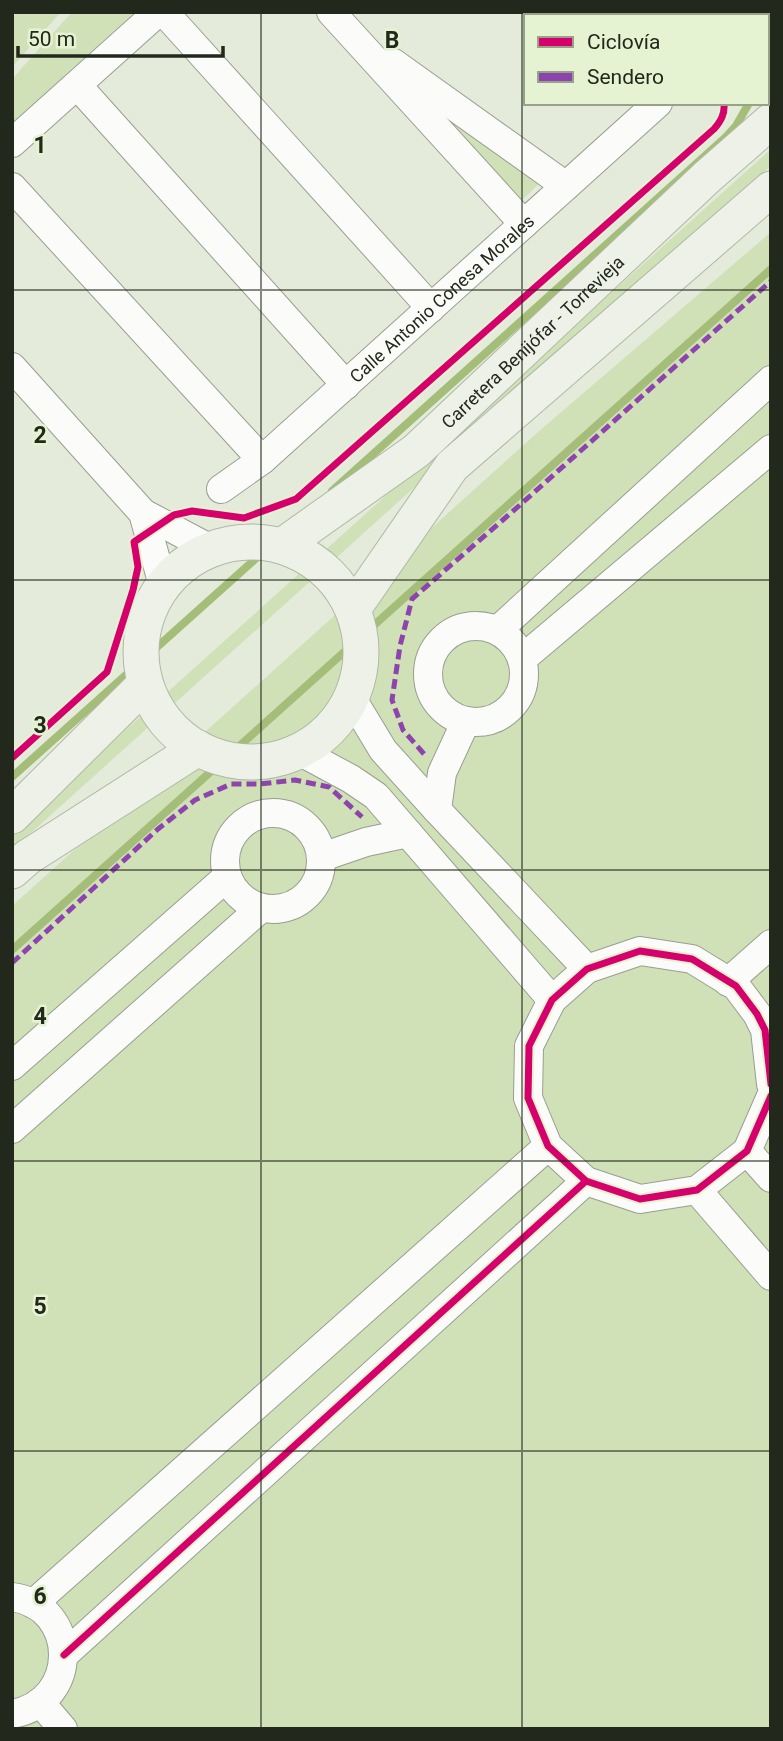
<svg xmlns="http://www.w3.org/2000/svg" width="783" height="1741" font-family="Roboto,sans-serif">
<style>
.green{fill:#d0e1b8}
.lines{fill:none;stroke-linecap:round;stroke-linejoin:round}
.stream{stroke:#a4be7a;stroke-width:8}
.minor-casing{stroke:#989e90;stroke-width:30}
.major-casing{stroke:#b0b8a4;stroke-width:37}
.minor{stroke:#fbfcf9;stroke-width:28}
.major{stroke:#edf1e8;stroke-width:35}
.quiet{stroke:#8e44ad;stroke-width:5;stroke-dasharray:10 5;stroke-linecap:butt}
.cycleway-casing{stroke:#e5f3d2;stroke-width:11}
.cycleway{stroke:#d6006c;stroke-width:7}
.grid{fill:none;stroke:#22281b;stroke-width:2;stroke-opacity:0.55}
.labels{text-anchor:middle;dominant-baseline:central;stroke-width:5;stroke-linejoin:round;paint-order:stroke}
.street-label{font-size:18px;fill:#22281b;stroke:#e5f3d2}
.grid-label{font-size:23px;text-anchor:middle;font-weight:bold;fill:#22281b;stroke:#e5f3d2;stroke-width:5;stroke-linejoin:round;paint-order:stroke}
</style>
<rect width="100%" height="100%" fill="#e4ebda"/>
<path class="green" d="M17,12H61L12,67V19Z
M72,12H135L12,123V79Z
M426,98L543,180L520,202Z
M771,149V166L12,850V832Z
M771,232V1729H12V906L538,432Z"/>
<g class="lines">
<path class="stream" d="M767,77L771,73
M332,491L726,137L736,126L749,103
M12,777L272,544
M12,950L771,269"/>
<g class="minor-casing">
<g id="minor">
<path d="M164,12L431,308"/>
<path d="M331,12L524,224"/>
<path d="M712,12L717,16"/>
<path d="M755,16L759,12"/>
<path d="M392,62L566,186"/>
<path d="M77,85L346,385"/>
<path d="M12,143L158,12"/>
<path d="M12,187L262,460"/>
<path d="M12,367L143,513L163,585"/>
<path id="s1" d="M221,489L262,460L658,103"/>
<path d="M143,513L211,549"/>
<circle cx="476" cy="674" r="48"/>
<path d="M498,630L771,380"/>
<path d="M522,659L771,449"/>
<path d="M351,697L383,750L437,810L587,969"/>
<path d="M299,751L351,779L376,796L552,1000"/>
<path d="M437,810L442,773L466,721"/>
<circle cx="273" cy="861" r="48"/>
<path d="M322,857L366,842L408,833"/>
<path d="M728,982L771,944"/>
<path d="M12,1066L227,877"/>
<path d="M771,1084L765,1030L757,1014L736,986L692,959L640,951L587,969L552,1000L529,1046L528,1098L548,1146L586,1181L640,1199L697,1190L747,1151L771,1096"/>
<path d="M12,1129L261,908"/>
<path d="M747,1151L771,1178"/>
<path d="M697,1190L771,1276"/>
<path d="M12,1597C79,1606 81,1702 12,1714"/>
<path d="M33,1604L548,1146"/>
<path d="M64,1655L586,1181"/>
<path d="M40,1702L63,1729"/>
</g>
</g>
<g class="major-casing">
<g id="major">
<circle cx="251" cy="652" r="110"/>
<path id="s2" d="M282,546L416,451L707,177L771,121"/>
<path d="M353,609L452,466L771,189"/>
<path d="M12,816L145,684"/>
<path d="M12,871L28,857L198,748"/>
</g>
</g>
<use href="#minor" class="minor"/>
<use href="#major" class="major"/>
<path class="quiet" d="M424,754L403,730L392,700L400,646L412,599L512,512L771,281
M12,963L158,829L195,800L231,784H260L295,780L329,787L362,817"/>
<g class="cycleway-casing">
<path id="cycleway" d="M12,758L107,672L133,590L138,567L134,542L174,515L192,511L244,518L296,499L714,129C721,121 725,114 724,103
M771,1084L765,1030L757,1014L736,986L692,959L640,951L587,969L552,1000L529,1046L528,1098L548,1146L586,1181L640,1199L697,1190L747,1151L771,1096
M64,1655L586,1181"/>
</g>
<use href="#cycleway" class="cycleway"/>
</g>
<path class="grid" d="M261,12V1729M522,12V1729M12,290H771M12,580H771M12,870H771M12,1161H771M12,1451H771"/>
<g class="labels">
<g class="street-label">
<text stroke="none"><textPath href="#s1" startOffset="292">Calle Antonio Conesa Morales</textPath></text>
<text stroke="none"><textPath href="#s2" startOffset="324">Carretera Benijófar - Torrevieja</textPath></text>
</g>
</g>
<g class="grid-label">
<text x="392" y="48">B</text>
<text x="40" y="153">1</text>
<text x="40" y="443">2</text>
<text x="40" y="733">3</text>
<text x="40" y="1024">4</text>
<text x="40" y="1314">5</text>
<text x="40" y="1604">6</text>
</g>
<rect width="783" height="1741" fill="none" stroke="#22281b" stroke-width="28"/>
<rect x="524" y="14" width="245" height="91" fill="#e5f3d2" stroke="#97a289" stroke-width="2"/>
<rect x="538" y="37" width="35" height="10" fill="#d6006c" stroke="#97a289" stroke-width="2"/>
<text x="587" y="49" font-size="21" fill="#22281b">Ciclovía</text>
<rect x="538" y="72" width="35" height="10" fill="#8e44ad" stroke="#97a289" stroke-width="2"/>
<text x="587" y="84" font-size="21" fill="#22281b">Sendero</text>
<path d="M18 46v10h205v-10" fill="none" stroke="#22281b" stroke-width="3.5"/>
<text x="28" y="46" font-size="21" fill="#22281b" stroke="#e5f3d2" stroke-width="5" paint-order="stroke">50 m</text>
</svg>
